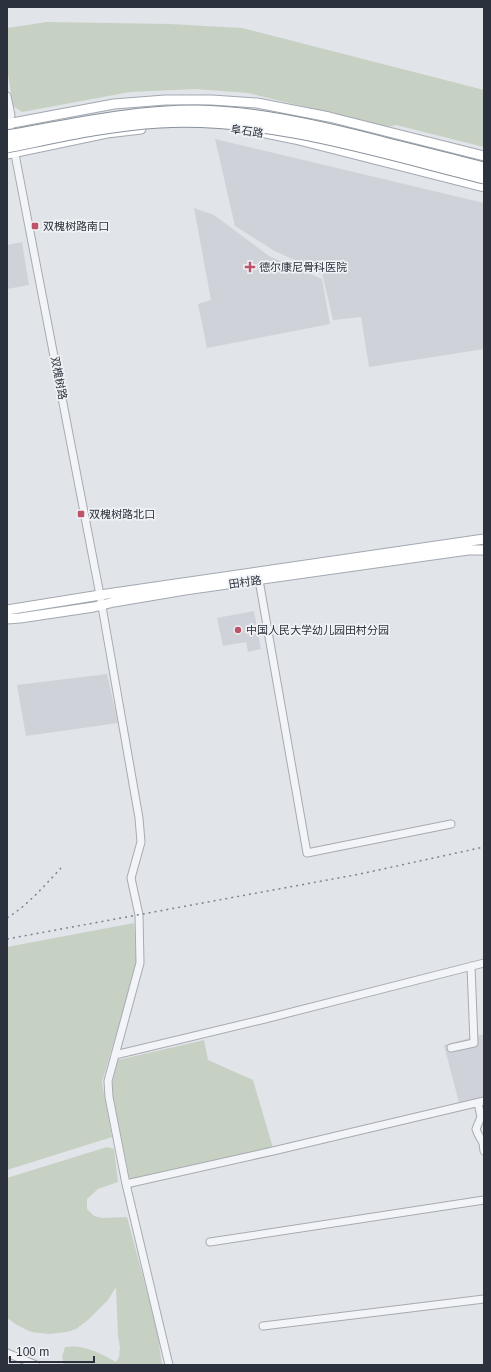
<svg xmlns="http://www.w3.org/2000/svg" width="491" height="1372" font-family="Arial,'Noto Sans SC',sans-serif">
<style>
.built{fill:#cfd3d9}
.green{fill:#c7d1c3}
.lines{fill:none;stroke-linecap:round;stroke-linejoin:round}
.minor-casing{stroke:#a7abb1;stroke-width:9}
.major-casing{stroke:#a2a9b2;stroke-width:11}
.minor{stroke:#f3f4f7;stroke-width:7}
.major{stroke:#fff;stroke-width:9}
.rail{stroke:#7c848f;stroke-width:1.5;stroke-dasharray:2 4;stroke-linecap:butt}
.highway-bridge-casing{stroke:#8a929d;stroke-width:13;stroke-linecap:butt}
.highway-bridge{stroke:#fff;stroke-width:11}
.poi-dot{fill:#be5467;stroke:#f0f2f5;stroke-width:1.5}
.labels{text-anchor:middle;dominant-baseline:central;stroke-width:3.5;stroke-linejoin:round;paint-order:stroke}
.street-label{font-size:11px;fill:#2b323d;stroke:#f0f2f5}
.poi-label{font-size:11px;fill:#2b323d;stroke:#f0f2f5;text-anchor:start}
</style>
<rect width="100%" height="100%" fill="#e1e4e8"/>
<path class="built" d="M215,139L484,203V349L369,367L361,317L333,320L322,273L273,250L235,226Z
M194,208L214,215L269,256L322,279L330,324L207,348L198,304L211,300Z
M22,242L29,285L7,289V245Z
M254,611L261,649L248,652L246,642L223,646L217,618Z
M107,674L118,723L26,736L17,685Z
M484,1034V1097L459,1103L444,1045Z"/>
<path class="green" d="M47,22L170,24L242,28L484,90V147L396,125L388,127L248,93L195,89L130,92L22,112L13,106L7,68V28Z
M134,923L137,963L102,1082L112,1137L7,1170V947Z
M204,1040L208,1060L253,1080L273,1148L130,1180L111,1089L118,1060Z
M107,1147L114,1149L118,1182L98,1189L87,1199V1209L94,1216L102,1218L127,1217L149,1299L158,1336L162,1365H64L62,1357L65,1347C82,1344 101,1353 116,1362L119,1357L120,1348L118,1336L116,1287L108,1300L88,1320L76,1329L67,1332L49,1334L31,1332L17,1325L7,1318V1178Z"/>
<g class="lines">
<g class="minor-casing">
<path id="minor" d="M7,96L11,115L9,123L12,138
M14,149L100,595L139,818L141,842L131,878L139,915L140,963L108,1081L109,1097L126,1184L169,1365
M259,580L307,853L451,824
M451,1048L474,1043L471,966
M115,1055L265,1019L484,963
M478,1103L481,1117L476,1129L478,1134L483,1143L484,1151
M126,1184L273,1151L484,1101
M210,1242L484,1200
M263,1326L484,1299
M7,1353L36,1365"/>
</g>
<g class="major-casing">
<path id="major" d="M7,124L114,104L165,100H212L257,103L329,117L484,156
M256,131L295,139L484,187
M7,154L107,133L141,129
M7,610L100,595L484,539
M7,619L20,618L94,607L114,602L185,590L468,550H484"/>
</g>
<use href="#minor" class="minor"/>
<use href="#major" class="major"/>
<path class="rail" d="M7,918C28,905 44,886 61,868
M7,939L360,874L484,847"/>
<g class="highway-bridge-casing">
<path id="highway-bridge" d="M7,136C70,125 132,111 196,111C255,112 313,125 369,139C407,149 446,158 484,168
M7,147C57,137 108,125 160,122C269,116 379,152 484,178"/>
</g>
<use href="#highway-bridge" class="highway-bridge"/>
</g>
<g class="poi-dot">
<rect x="31" y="222" width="8" height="8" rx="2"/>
<path d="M248 261h4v4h4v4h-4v4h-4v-4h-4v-4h4z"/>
<rect x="77" y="510" width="8" height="8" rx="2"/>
<circle cx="238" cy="630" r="4"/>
</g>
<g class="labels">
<g class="street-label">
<text transform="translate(247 131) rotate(8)">阜石路</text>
<text transform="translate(59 378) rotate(79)">双槐树路</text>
<text transform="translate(245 582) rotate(-8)">田村路</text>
</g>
<g class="poi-label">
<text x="43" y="226">双槐树路南口</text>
<text x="259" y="267">德尔康尼骨科医院</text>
<text x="89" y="514">双槐树路北口</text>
<text x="246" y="630">中国人民大学幼儿园田村分园</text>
</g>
</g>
<rect width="491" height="1372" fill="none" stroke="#2b323d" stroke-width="16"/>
<path d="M10 1356v6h84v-6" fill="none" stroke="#2b323d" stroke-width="2"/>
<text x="16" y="1356" font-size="12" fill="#2b323d" stroke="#f0f2f5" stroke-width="3" paint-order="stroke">100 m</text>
</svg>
